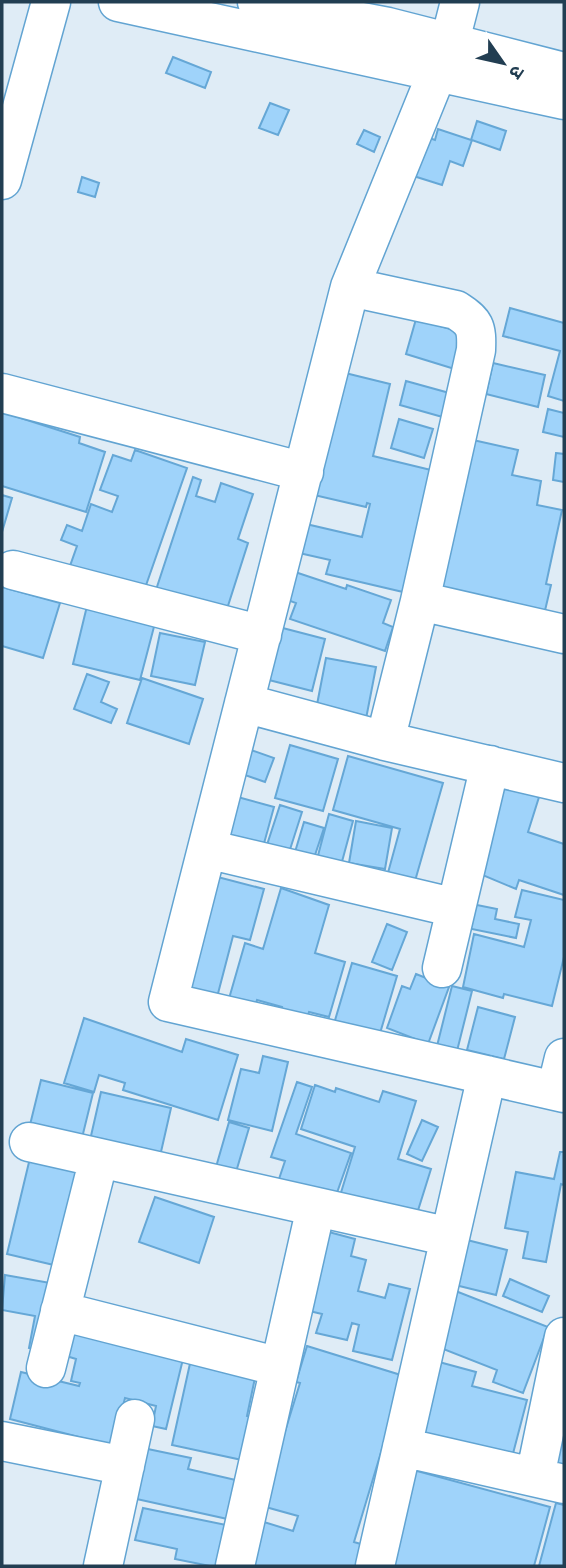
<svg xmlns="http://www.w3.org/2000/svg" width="566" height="1568" font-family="Karla,'Noto Sans Devanagari',sans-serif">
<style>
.building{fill:#9fd3fa;stroke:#65a7d6;stroke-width:2}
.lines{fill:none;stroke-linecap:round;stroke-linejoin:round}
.minor-casing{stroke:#62a4d2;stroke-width:41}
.minor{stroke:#fff;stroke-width:38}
</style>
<rect width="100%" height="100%" fill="#dfecf6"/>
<path class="building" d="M173,57L211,72L205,88L166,73Z
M270,103L289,110L278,135L259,128Z
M477,121L506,131L500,150L472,140L463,166L450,161L442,185L404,173L417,134L435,140L438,129L471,140Z
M364,130L380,137L374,152L357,144Z
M82,177L99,183L95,197L78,192Z
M510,308L564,323V401L548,396L560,351L503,336Z
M416,319L471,335L461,371L406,354Z
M493,363L545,375L538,407L486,394Z
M333,370L390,384L373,456L431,470L403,592L326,574L330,560L299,553L306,524L362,537L370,504L367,503L366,507L314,495Z
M406,381L453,394L446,418L400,405Z
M548,409L564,413V437L543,432Z
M2,412L80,437L79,443L105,452L86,512L2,486Z
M399,419L433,429L424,458L391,448Z
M464,438L518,450L512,475L541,481L537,505L562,510L546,584L551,585L543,619L436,596Z
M135,450L187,468L144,591L70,566L77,546L61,540L67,525L82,531L91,504L112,512L118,496L100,490L113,455L131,461Z
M556,453L564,454V482L553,480Z
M193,477L201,480L196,496L215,502L221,483L253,494L238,539L248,543L226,612L154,596Z
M2,495L12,498L2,532Z
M292,571L346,589L347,585L391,600L383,623L393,627L385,651L290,619L296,603L282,598Z
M2,587L60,603L43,658L2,646Z
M87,606L155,623L140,680L73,664Z
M275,626L325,639L312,691L261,678Z
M160,633L205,642L195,685L151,676Z
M326,658L376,667L365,724L315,715Z
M87,674L109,682L101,702L117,709L111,723L74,709Z
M142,678L203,699L189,744L127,723Z
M290,745L338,759L323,811L275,798Z
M251,750L274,758L265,782L242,774Z
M348,756L443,783L413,888L386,880L400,829L333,810Z
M502,784L539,797L528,832L564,844V895L519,880L516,889L480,874Z
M234,796L274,807L260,858L219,846Z
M280,805L302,812L286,862L264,854Z
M329,814L353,821L340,869L316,863Z
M356,821L392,828L385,869L349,863Z
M304,822L324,828L314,858L295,852Z
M210,875L264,889L250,940L233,936L215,1005L177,995Z
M281,888L329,905L315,953L345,962L329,1017L309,1012L305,1024L280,1016L282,1007L257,1000L252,1017L226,1009L245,943L263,949Z
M522,890L564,900V957L552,1006L504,994L503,998L463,987L474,934L524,947L531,920L515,917Z
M467,903L497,909L495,919L519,924L516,938L462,927Z
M387,924L407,932L392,970L372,962Z
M352,963L397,976L378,1040L333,1027Z
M416,974L449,987L428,1044L387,1028L402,986L410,989Z
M452,986L472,991L456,1055L436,1050Z
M478,1007L515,1017L504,1059L467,1050Z
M84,1018L182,1052L186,1039L238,1055L218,1120L123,1090L125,1083L99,1075L94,1092L64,1083Z
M263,1056L288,1062L272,1131L228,1120L241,1069L259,1073Z
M41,1080L93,1093L80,1146L28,1133Z
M297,1082L312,1087L296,1134L351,1153L333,1204L277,1185L285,1161L271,1157Z
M315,1085L335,1092L336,1088L379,1102L383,1091L416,1101L398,1159L431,1169L415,1220L339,1199L355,1147L301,1129Z
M101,1092L171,1108L158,1165L88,1149Z
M422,1120L438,1127L422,1161L407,1154Z
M229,1122L249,1128L236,1172L216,1167Z
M560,1152H564V1185L561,1184L546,1262L523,1258L528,1232L505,1228L516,1172L554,1179Z
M30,1158L80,1170L58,1266L7,1254Z
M155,1197L214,1217L199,1263L139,1242Z
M325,1231L355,1239L351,1256L366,1260L358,1291L385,1298L389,1284L410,1289L392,1360L353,1351L359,1325L352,1323L347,1340L316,1333L322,1314L305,1310Z
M459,1238L507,1250L496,1295L447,1283Z
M5,1275L56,1284L43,1351L29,1348L35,1316L2,1310Z
M510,1279L549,1296L542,1312L503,1296Z
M453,1290L548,1327L523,1393L493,1382L497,1370L433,1345Z
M69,1332L183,1359L166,1429L152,1426L156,1406L125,1398L113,1446L10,1419L21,1372L79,1386L80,1383L71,1381L76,1359L63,1355Z
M307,1346L404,1376L354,1542L371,1547L365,1566H252L264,1522L293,1531L298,1516L262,1506L300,1383L296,1382Z
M191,1359L256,1373L247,1416L252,1417L242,1460L172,1445Z
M428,1359L476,1372L472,1386L527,1400L510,1465L414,1439Z
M564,1403V1472L549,1469Z
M143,1448L191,1458L188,1469L240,1481L232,1520L132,1498Z
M406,1468L550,1507L534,1566H382Z
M556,1503L564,1505V1566H539Z
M143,1508L231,1526L222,1566H210L175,1559L177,1549L135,1540Z"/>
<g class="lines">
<g class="minor-casing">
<path id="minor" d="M118,2L564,100
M257,2L388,27L564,72
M460,2L450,41L350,287L168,1002L564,1093
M2,180L51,2
M350,287L456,310C475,322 477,327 476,350L420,601
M2,393L304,472
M13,570L262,635
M564,634L420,601L385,741L564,783
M244,703L385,741
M207,849L456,908
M442,968L490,765
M556,1091L564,1058
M29,1142L450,1237
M60,1311L280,1367
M46,1368L99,1158
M2,1441L125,1466
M402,1447L564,1484
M535,1477L564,1337
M103,1566L135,1419
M235,1566L316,1207
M375,1566L487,1075"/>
</g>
<use href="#minor" class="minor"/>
</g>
<rect width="566" height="1568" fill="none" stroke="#223e52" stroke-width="7"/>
<g transform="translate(503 63) rotate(124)" stroke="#ffffff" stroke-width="5" paint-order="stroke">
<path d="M0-5L12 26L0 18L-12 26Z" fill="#223e52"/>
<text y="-10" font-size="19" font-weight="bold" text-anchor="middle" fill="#223e52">उ</text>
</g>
</svg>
